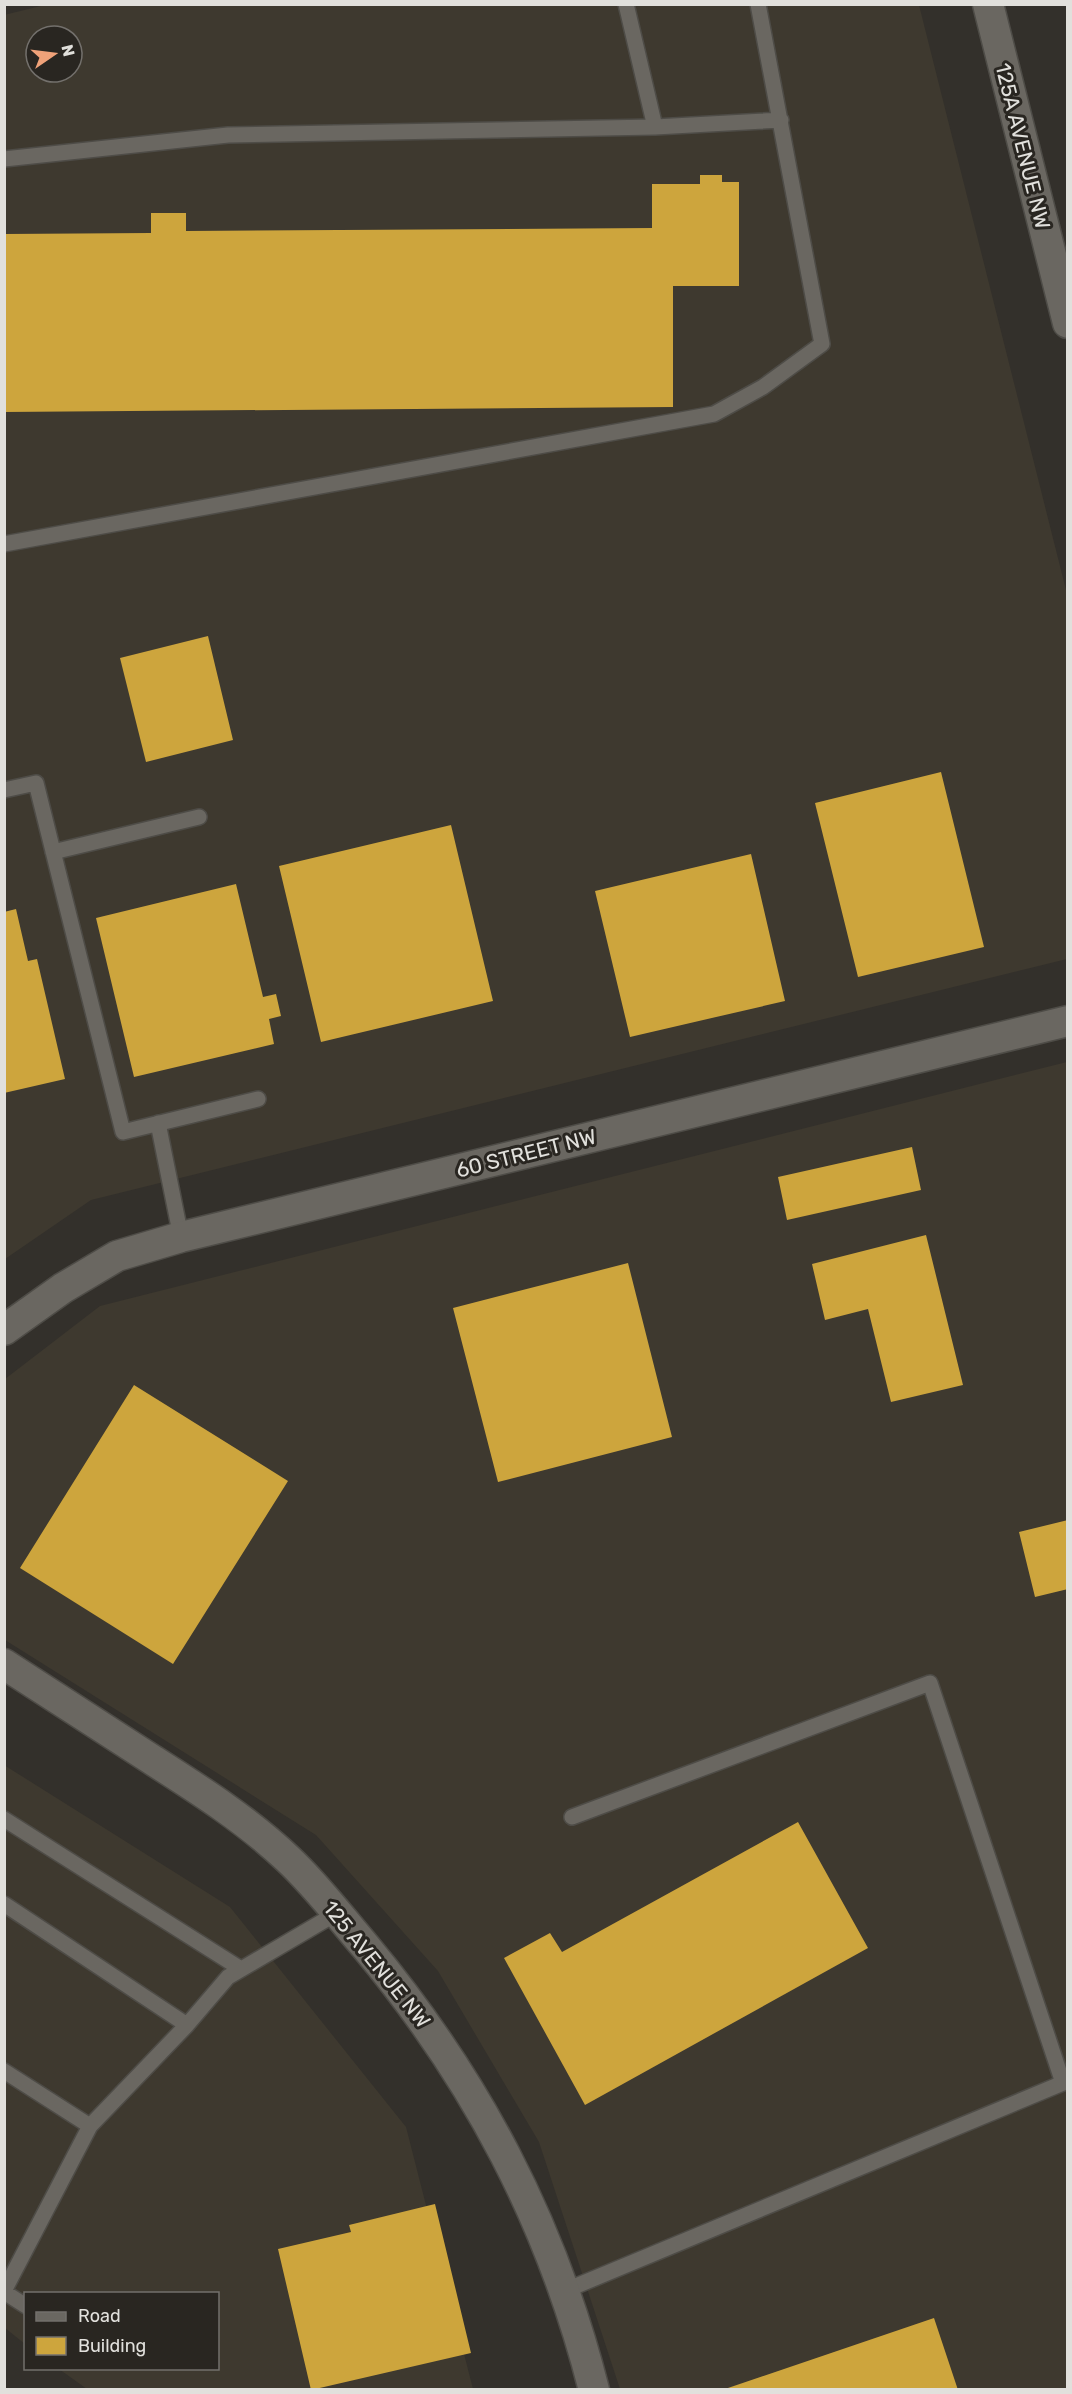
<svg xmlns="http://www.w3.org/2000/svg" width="1072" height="2394" font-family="Rubik,sans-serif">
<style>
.built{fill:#3e392f;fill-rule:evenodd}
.building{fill:#cda53d}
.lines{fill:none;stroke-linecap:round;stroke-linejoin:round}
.lane-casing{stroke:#4e4c47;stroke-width:18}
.street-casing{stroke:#4e4c47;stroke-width:33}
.lane{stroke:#6a6761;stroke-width:15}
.street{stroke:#6a6761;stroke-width:30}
.labels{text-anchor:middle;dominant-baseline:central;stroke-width:6;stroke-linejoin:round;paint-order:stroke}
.street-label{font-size:21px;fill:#e1e0dc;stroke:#292621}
</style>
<rect width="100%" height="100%" fill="#33302b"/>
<path class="built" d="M49,4L919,5L1067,594V959L91,1200L5,1259L4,15ZM36,36H72V72H36Z
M1067,1062V2389H620L539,2142L438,1971L316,1835L5,1640V1379L100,1306Z
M4,1765L230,1907L406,2127L473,2389H87L59,2369L218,2368V2294H26L25,2344L5,2328Z"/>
<path class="building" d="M700,175H722V182H739V286H673V407L4,412V234L151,233V213H186V231L652,228V184H700Z
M208,636L233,740L146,762L120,658Z
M941,772L984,947L858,977L815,803Z
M451,825L493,1001L321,1042L279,866Z
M751,854L785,1001L630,1037L595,891Z
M236,884L263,997L276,994L281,1016L269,1019L274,1044L134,1077L96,918Z
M16,909L28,961L37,959L65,1079L4,1093V912Z
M912,1147L921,1190L787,1220L778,1177Z
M926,1235L963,1385L891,1402L868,1309L825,1320L812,1264Z
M628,1263L672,1437L498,1482L453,1308Z
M134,1385L288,1481L173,1664L20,1568Z
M1068,1520V1589L1035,1597L1019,1532Z
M798,1822L868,1948L585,2105L504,1958L550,1933L562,1952Z
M435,2204L471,2353L311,2390L278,2249L351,2232L349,2225Z
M934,2318L958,2390H725V2389Z"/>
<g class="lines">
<g class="lane-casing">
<path id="lane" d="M655,127L781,120
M4,159L228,135L655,127L626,4
M4,544L714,414L763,387L822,344L758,4
M4,790L36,783L123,1132L258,1099
M53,852L199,817
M158,1123L181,1237
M4,1819L241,1969
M4,1904L187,2025
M4,2071L90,2126L187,2025L228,1977L337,1913
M4,2291L90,2126
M564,2291L1063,2083L930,1683L572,1817
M4,2292L26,2306"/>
</g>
<g class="street-casing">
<path id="street" d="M988,4L1068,323
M4,1330L63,1288L117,1256L181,1237L1068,1021
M4,1664C53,1696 102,1727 151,1759C198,1789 247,1820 288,1859C316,1885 340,1917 365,1946C476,2079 551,2221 594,2390"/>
</g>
<use href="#lane" class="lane"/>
<use href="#street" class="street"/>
</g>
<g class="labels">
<g class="street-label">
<text transform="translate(1023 146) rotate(76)">125A AVENUE NW</text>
<text transform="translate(526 1153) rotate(-14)">60 STREET NW</text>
<text transform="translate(377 1964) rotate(51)">125 AVENUE NW</text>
</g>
</g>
<rect width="1072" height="2394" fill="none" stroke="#e1e0dc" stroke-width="12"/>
<rect x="24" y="2292" width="195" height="78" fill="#292621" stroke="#73706c" stroke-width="1.5"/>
<rect x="36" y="2312" width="30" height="9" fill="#6a6761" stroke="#73706c" stroke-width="1.5"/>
<text x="78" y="2322" font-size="18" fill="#e1e0dc">Road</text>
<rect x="36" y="2337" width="30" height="18" fill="#cda53d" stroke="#73706c" stroke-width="1.5"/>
<text x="78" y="2352" font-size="18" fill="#e1e0dc">Building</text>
<g transform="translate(54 54) rotate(76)"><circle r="28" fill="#292621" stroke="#73706c" stroke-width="1.5"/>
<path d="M0-4.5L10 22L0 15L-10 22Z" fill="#f0a279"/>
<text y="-9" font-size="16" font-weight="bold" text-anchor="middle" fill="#e1e0dc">N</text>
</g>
</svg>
